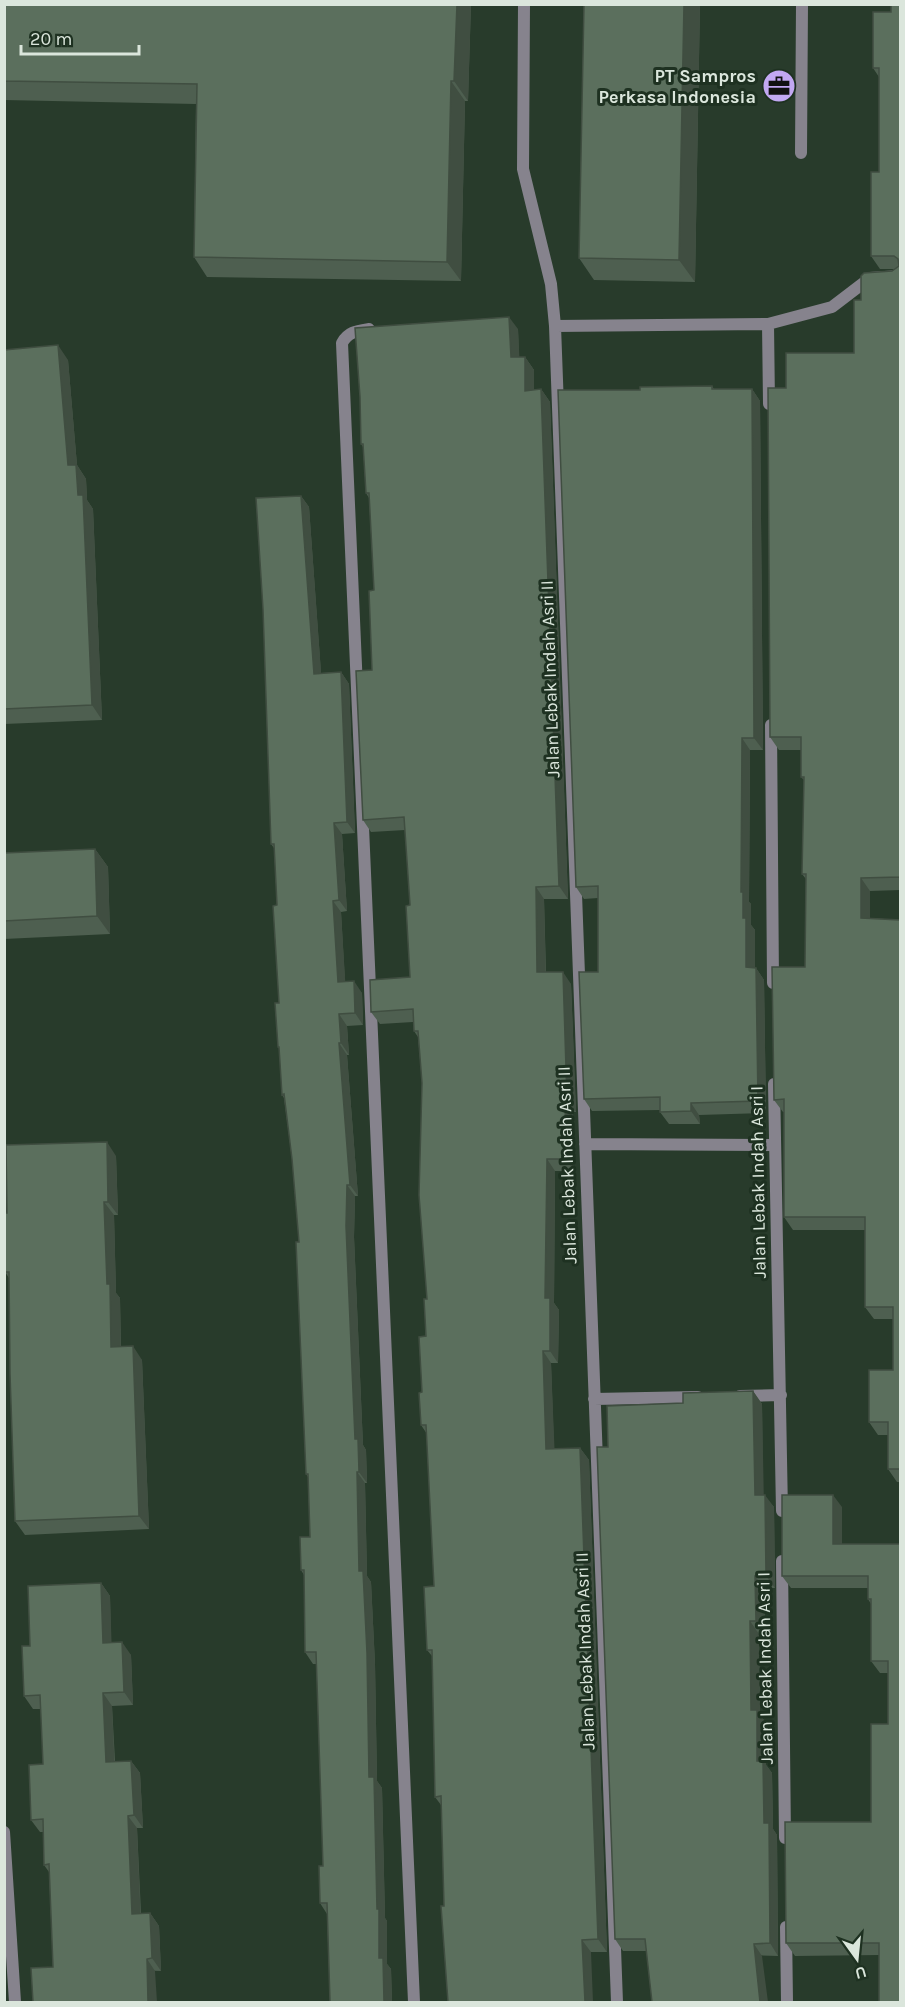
<svg xmlns="http://www.w3.org/2000/svg" width="905" height="2007" font-family="Karla,sans-serif">
<style>
.lines{fill:none;stroke-linecap:round;stroke-linejoin:round}
.service{stroke:#86838d;stroke-width:12}
.minor{stroke:#86838d;stroke-width:12}
.wall{fill:#4e5f50}
.shaded-wall{fill:#404e41}
.building{fill:#5b6f5d;stroke:#404e41;stroke-width:1.5}
.labels{text-anchor:middle;dominant-baseline:central;stroke-width:6;stroke-linejoin:round;paint-order:stroke}
.poi-label{font-size:18px;font-weight:bold;fill:#dbe6dc;stroke:#1e3121;text-anchor:end}
.street-label{font-size:18px;fill:#dbe6dc;stroke:#1e3121}
</style>
<rect width="100%" height="100%" fill="#283b2b"/>
<g class="lines">
<path class="service" d="M801,153L802,4"/>
<path class="minor" d="M524,4L523,169L551,284L555,326L768,324L832,307L870,278L900,276
M768,324L769,404
M555,326L617,2002
M369,329C356,331 348,332 342,343L414,2002
M771,725L773,983
M774,1084L782,1511
M585,1144L775,1145
M740,1396L781,1395
M594,1399L698,1397
M782,1561L785,1838
M4,1832L15,2002
M786,1927L787,2002"/>
</g>
<path class="wall" d="M4,4H471L468,101H465L461,281L207,277L194,257L196,104L4,100Z
M584,4H700L695,282L594,280L579,258Z
M900,4V890L870,891V918L900,920V1482H897L888,1469V1435H878L869,1422L893,1370V1319H874L865,1307V1230H793L784,1217V1112H783L774,1100L805,967L806,879L802,874L804,780L801,777V750H779L770,737L786,388L854,353L861,300L896,269H880L871,256L879,172V77L873,68L891,12Z
M518,329L519,357H525L534,370V390L541,389L550,402L568,899H544L546,972L571,984L576,1112H573L574,1171H555L554,1303L559,1310L558,1363H551L554,1449L580,1448L589,1460L607,1952H591L448,2002L444,1906L441,1805L435,1797L432,1656L427,1650L434,1586L427,1434L421,1425L427,1299L422,1083L418,1037L414,1031L413,1022L380,1024L371,1012L410,977V905L405,830L371,832L363,820L372,670L374,590L369,498L366,493L363,447L361,444L360,397Z
M4,350L68,360L77,465L86,479L87,500L93,509L102,720L4,724Z
M712,386L714,389H752L760,401L763,750H750L749,902L751,904V925L755,930V968H756L764,980L766,1113L699,1115L700,1124H669L660,1112V1110L592,1111L584,1099L598,972V898L584,899L576,887L640,390Z
M301,496L309,507L321,673L341,672L349,684L355,833L342,834L347,911L341,912L345,982L362,993L363,1025L347,1026L349,1055H347L358,1196H355L354,1237L363,1445L366,1450L367,1483H365L367,1576L371,1582L375,1664L377,1781L382,1788L385,1918L387,1921V1964L391,1969L392,2002H330L327,1914L320,1903L323,1866L317,1664H313L305,1652L304,1575L301,1570L310,1537L308,1477L306,1474L299,1242L292,1159L284,1098L282,1095L280,1050L278,1047L279,1003L277,905L274,848L271,844Z
M95,849L108,867L110,934L4,939V853Z
M116,1156L118,1215H114L116,1293L120,1298L121,1347L142,1360L149,1529L25,1535L15,1521L9,1278L5,1272L7,1213Z
M753,1391L762,1404L763,1495L774,1507L775,1588H764L765,1633L759,1634L760,1714L765,1722L766,1765L772,1773L773,1829L777,1835L778,1956L646,1951H623L615,1939L608,1447L683,1403Z
M842,1507V1544H900L879,1955L795,1956L786,1943L871,1822L888,1724V1673H880L871,1661V1604L868,1599V1588H791L782,1576Z
M101,1583L110,1596L111,1642L131,1655L133,1705L112,1706L115,1761H131L140,1773L143,1828H137L141,1913H150L159,1926L161,1971L53,1967L49,1872L44,1865L43,1832H40L31,1820L43,1764L41,1709H33L24,1696L30,1646Z"/>
<path class="shaded-wall" d="M457,4H471L468,101L454,81Z
M684,4H700L695,282L679,260Z
M451,81L465,101L461,281L447,262Z
M509,317L518,329L520,369L511,357Z
M58,345L68,360L77,465L86,479L87,500L93,509L102,720L92,705L78,495L68,465Z
M525,357L534,370V404L525,391Z
M541,389L550,402L568,899L559,886Z
M752,389L760,401L763,750L754,738Z
M301,496L309,507L322,685L314,674Z
M341,672L349,684L355,833L347,822Z
M742,738L750,750L749,902L751,904V925L755,930V980L746,967L741,892Z
M334,823L342,834L347,911L339,900Z
M95,849L108,867L110,934L97,916Z
M861,878L870,891V931L861,918Z
M536,887L544,899L546,984L537,972Z
M333,901L341,912L346,994L338,982Z
M756,968L764,980L766,1113L758,1101Z
M563,972L571,984L576,1112L567,1100Z
M354,981L362,993L363,1025L355,1013Z
M339,1014L347,1026L349,1055L341,1043Z
M339,1043L347,1055L358,1196L350,1185Z
M565,1100L573,1112L574,1171L566,1159Z
M691,1103L699,1115L700,1124L691,1111Z
M107,1142L116,1156L118,1215L108,1202Z
M547,1159L555,1171L554,1303L559,1310L558,1363L550,1351L545,1298Z
M347,1185L355,1196L354,1237L363,1445L366,1450L367,1483L359,1472L355,1439L346,1226Z
M104,1202L114,1215L116,1293L120,1298L121,1361L111,1347L107,1284Z
M133,1346L142,1360L149,1529L139,1516Z
M543,1351L551,1363L555,1461L546,1449Z
M753,1391L762,1404L764,1507L755,1495Z
M580,1448L589,1460L607,1952L598,1939Z
M357,1472L365,1483L367,1576L371,1582L375,1664L377,1781L382,1788L385,1918L387,1921V1964L391,1969L392,2002H384L379,1958L359,1571Z
M765,1495L774,1507L775,1588L766,1576Z
M833,1495L842,1507V1557L833,1544Z
M755,1576L764,1588L765,1633L756,1621Z
M101,1583L110,1596L112,1656L103,1643Z
M750,1621L759,1634L760,1714L765,1722L766,1765L772,1773L773,1829L777,1835L778,1956L770,1943L764,1823L751,1710Z
M122,1642L131,1655L133,1705L124,1692Z
M103,1693L112,1706L115,1775L106,1762Z
M131,1761L140,1773L143,1828L134,1815Z
M128,1816L137,1828L141,1926L132,1914Z
M150,1913L159,1926L161,1971L152,1958Z
M582,1940L591,1952L593,2002H585Z
M754,1944L762,1956L768,2002H760Z
M147,1959L155,1971L157,2002H148Z"/>
<path class="building" d="M4,4H457L454,81H451L447,262L194,257L197,84L4,81Z
M584,4H684L679,260L579,258Z
M891,4H900V877L861,878V918L900,920V1469H888V1422H869V1370H893V1307H865V1217H784V1099L774,1100L772,967H805L806,874H802L804,777H801V737H770L768,388H786V353H854V300H861V276L864,273L892,271L899,266L898,259L894,256H871V172H879V68H873V12H891Z
M509,317L511,357H525V391L541,389L559,886L536,887L537,972H563L567,1100H565L566,1159H547L545,1298H550V1351H543L546,1449L580,1448L598,1939L582,1940L585,2002H445H448L441,1906H444L441,1796L435,1797L432,1650H427L424,1587L434,1586L426,1425H421L419,1393L422,1392L419,1337L426,1336L424,1299H427L419,1195L422,1083L418,1031H414L413,1009L371,1012L370,980L410,977L406,906L410,905L404,817L363,820L356,671L372,670L369,591L374,590L369,493H366L363,444H361L360,397L355,328Z
M58,345L68,465H76L78,495H83L92,705L4,709V350Z
M712,386V389H752L754,738H742L741,892H743V918H746V967L756,968L758,1101L691,1103V1111L660,1112V1097L584,1099L579,972H598V886L576,887L558,390H640V387Z
M301,496L314,674L341,672L347,822L334,823L339,900L333,901L338,982L354,981L355,1013L339,1014L341,1043H339L350,1185H347L346,1226L355,1439H358L359,1472H357L359,1571H363L367,1653L369,1777H374L377,1909H379V1958H383L384,2002H330L327,1903H320L319,1866H323L316,1652H305L304,1570H301L300,1537H310L308,1474H306L296,1242H299L292,1159L284,1094L282,1095L279,1047H278L275,1003H279L273,906L277,905L274,844H271L263,609L256,498Z
M95,849L97,916L4,921V853Z
M107,1142L108,1202H104L107,1284H110L111,1347L133,1346L139,1516L15,1521L10,1374L9,1272H5L4,1213H7L6,1145Z
M753,1391L755,1495H765L766,1576H755L756,1621H750L751,1710H757V1761H763L764,1823H769L770,1943L754,1944L760,2002H652L645,1939H615L597,1447H608L607,1406L683,1403V1393Z
M782,1495H833V1544H900V2002H879V1943H786L785,1822H871V1724H888V1661H871V1599H868V1576H782Z
M101,1583L103,1643L122,1642L124,1692L103,1693L106,1762L131,1761L134,1815L128,1816L132,1914L150,1913L152,1958L147,1959L148,2002H33L31,1968L53,1967L49,1864L44,1865L43,1819L31,1820L29,1765L43,1764L40,1695L24,1696L22,1646H30L28,1586Z"/>
<defs>
<g id="office-disc" transform="scale(1.725)"><circle r="9.5" fill="#c2a8f2" stroke="#1e3121"/><path d="M-6-3h4V-5.5h4V-3h4V5H-6ZM-1-4.5V-3h2v-1.5ZM-6 0V1H6V0Z" fill="#111"/></g>
</defs>
<g fill-rule="evenodd">
<use href="#office-disc" x="779" y="86"/>
</g>
<g class="labels">
<g class="poi-label">
<text x="756" y="76">PT Sampros<tspan x="756" dy="21">Perkasa Indonesia</tspan></text>
</g>
<g class="street-label">
<text transform="translate(550 679) rotate(-92)">Jalan Lebak Indah Asri II</text>
<text transform="translate(567 1165) rotate(-92)">Jalan Lebak Indah Asri II</text>
<text transform="translate(758 1182) rotate(-91)">Jalan Lebak Indah Asri I</text>
<text transform="translate(585 1651) rotate(-92)">Jalan Lebak Indah Asri II</text>
<text transform="translate(765 1668) rotate(-91)">Jalan Lebak Indah Asri I</text>
</g>
</g>
<rect width="905" height="2007" fill="none" stroke="#dbe6dc" stroke-width="12"/>
<g transform="translate(857 1959) rotate(165)" stroke="#1e3121" stroke-width="4.5" paint-order="stroke">
<path d="M0-4.5L10 22L0 15L-10 22Z" fill="#dbe6dc"/>
<text y="-9" font-size="16" font-weight="bold" text-anchor="middle" fill="#dbe6dc">U</text>
</g>
<path d="M21 45v9h118v-9" fill="none" stroke="#dbe6dc" stroke-width="3"/>
<text x="30" y="45" font-size="18" fill="#dbe6dc" stroke="#1e3121" stroke-width="4.5" paint-order="stroke">20 m</text>
</svg>
